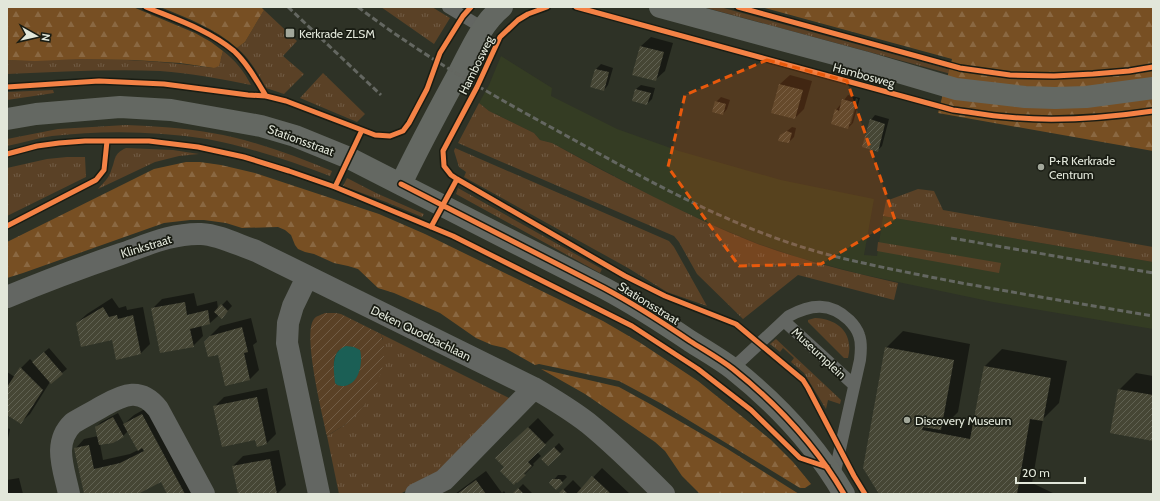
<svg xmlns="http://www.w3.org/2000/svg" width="1160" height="501" font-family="Cabin,sans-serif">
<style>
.built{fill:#343c23}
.grass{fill:url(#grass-tufts)}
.forest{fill:url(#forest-firs)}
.garden{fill:url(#garden-furrows);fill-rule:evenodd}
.water{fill:#1b5f55}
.shadow{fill:#0007;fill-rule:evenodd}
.building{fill:url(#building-hatch)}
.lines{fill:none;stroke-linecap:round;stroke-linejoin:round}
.lane{stroke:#636662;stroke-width:12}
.street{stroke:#636662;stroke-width:22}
.secondary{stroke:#646862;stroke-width:22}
.rail{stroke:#646761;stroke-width:3;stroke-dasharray:6 3;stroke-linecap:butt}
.cycleway-casing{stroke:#191c13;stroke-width:8}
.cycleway{stroke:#f48246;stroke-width:5}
.marked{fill:#e8590c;fill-opacity:0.2;stroke:#e8590c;stroke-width:3;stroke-dasharray:8 5;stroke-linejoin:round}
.poi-dot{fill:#a3a89b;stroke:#191c13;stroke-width:1.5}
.labels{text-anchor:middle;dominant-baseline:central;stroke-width:3.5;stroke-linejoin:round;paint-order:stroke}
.poi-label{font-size:12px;fill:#e2e7da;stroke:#191c13;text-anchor:start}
.street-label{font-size:12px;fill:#e2e7da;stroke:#191c13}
</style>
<defs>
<pattern id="grass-tufts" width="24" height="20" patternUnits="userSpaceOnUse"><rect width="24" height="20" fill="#5a4126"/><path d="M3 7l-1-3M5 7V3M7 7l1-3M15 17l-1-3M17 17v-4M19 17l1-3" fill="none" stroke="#715c45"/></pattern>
<pattern id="forest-firs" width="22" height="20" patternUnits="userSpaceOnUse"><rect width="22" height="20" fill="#774f23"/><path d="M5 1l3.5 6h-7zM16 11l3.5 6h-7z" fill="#8a6842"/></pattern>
<pattern id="garden-furrows" width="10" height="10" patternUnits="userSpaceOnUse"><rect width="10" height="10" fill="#5a4126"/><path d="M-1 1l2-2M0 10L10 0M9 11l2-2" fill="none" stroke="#715c45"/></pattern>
<pattern id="building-hatch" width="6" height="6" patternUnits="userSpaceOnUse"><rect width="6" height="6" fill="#464635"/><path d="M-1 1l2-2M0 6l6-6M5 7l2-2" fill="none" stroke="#606152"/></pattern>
</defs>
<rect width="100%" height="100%" fill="#2e3226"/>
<path class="built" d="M501,56L552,88L551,96L617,129L679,151L781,180L874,199L864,255L877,256L883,216L1153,262V329L993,302L860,274L797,257L756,243L708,223L663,202L552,143L540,140L534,133L489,111L479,103L489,85Z"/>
<path class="grass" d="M381,7H432L450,18L434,44Z
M703,7H720L962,73V77Z
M264,10L297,41L283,56L304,74L284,94L266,88C258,73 250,59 237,48L245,42Z
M223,51C235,60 244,71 251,85C221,79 190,73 160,71C109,69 58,72 7,74V60C32,61 58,59 83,59C127,59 170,62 214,68L221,59Z
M323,73L365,114L357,122L300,98Z
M53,90L54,93L7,100V92Z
M479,103L489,111L534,133L540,140L552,143C618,179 685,215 755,243C801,260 850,272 898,283L894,300L798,275L743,319L697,274L679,242L674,236L458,143Z
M126,125C155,126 184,128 212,133C253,140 293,155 332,171L330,176C290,161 249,147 207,139C156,131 103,130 52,136C37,138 22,143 7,146V139L58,129Z
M126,148L173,150L199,154L179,156L155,162L98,189C103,183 109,178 111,171C116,159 113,154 126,148Z
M455,148L669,241L674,247L707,306L667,292L628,268L464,177L466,172L459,167L454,151Z
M67,157H85L86,177L7,216V168L47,159Z
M347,178L376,193L424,214L422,217L386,202L343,186Z
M458,188L602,269L600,273L456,194Z
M918,189L934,191L943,210L1153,247V262L883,216L886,201Z
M878,242L1001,263L999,273L877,251Z
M815,318C839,319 854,334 848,358H844L808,322V320Z
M381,334L513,400L440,473L400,494H339L327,436L346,424L364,405L383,339Z
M776,339L841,400L840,404L828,400L826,409L804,373L791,362L794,358L783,348L780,352L770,344Z"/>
<path class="forest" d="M7,7H133L195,33L211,42L223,51L219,66L214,68L180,63L134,60L82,59L35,61L7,60Z
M160,7H261L264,10L245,42L237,48C215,28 187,18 160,7Z
M761,7H1153V151L938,113L952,59Z
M186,162H200L221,165L255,173L379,214L425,234L603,321L639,342L698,381L771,440L793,462L811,484L805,488H800L662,404L619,381L539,364L535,365L505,348L492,345L476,338L440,313L394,293L378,288L358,269L348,266L334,263L314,254L305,252L298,249L295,245L291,235L285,230L278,227L242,228L226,223L204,220H190L164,223L23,273L7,278V242L154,169Z
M541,369L619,387L650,404L726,448L799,494H700L682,476L665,451L655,442L585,394Z"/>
<path class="garden" d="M325,313H336L341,314L381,334C393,365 370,405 346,424C340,428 333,432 327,436C323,417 302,333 314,319C316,316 321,315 325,313ZM339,350L350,384L341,386C336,374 329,362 339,350Z"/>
<path class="water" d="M346,346L354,347L360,350C363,362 360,384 344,386C340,386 338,386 335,383C334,369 330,352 346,346Z"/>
<path class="shadow" d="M651,37L673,43L665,71L655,80L641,46Z
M601,64L613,68L608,85L604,90L591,86L596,69Z
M790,75L812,81L804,109L795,118L772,112L780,84Z
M641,85L655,88L652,99L647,104L633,100L636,89Z
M848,95L860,98L853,123L848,128L836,110ZM856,98L858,99L851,124H849Z
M721,97L730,100L727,109L723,114L716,102Z
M875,115L889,119L882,146L878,150L871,120Z
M792,127L796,128L794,137L789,142L781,136Z
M194,293L197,306L217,301L218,309L227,300L232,306L222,317L219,315L210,323L201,325L203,336L193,346L152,309L162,299Z
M112,298L119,308L126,306L127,310L143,307L150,344L141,353L113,339L77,323L87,314Z
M251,318L257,342L253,345L259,370L250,379L226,385L219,354L210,336L220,326Z
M903,331L970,344L958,412L953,417L975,421L985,366L1002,349L1067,361L1059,403L1043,419L1032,483L1055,494H880L886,348Z
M49,348L67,369L50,382L30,414L20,423L7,414V372L15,377L21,368L30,359L33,362Z
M1136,373L1153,376V440L1119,390Z
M267,388L276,434L266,444L256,439L214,407L224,397Z
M152,405L193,494H168L161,481L136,494H84L75,449L84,439L98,436L96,427L101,422L118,413L124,424L134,415ZM128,431L138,450L130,454L103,460L100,444L112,442L123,436Z
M538,418L554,435L537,452L541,456L533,464L534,465L517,482L506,467V449Z
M7,428L10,429L7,443Z
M559,443L564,449L548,465L542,459Z
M279,450L286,485L277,494H239L233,466L243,456Z
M602,468L630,494H559L573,480L582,489Z
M486,471L502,493L504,491L506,494H455Z
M558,475H565L567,477L556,488L551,483Z
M19,478L23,494H7V480Z
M523,484L533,494H513Z"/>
<path class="building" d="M640,46L664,52L656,81L632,75Z
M595,69L609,72L607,80L593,76Z
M593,76L607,80L604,91L590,87Z
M779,84L803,90L795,119L771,113Z
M635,89L651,93L647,105L632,101Z
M842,99L856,103L848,129L831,124L835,109L839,111Z
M715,101L726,104L723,115L712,112Z
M870,119L885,124L878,152L862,147Z
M787,131L792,133L789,143L778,141L780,135Z
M185,302L187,315L208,310L210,324L190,329L194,347L160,353L151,308Z
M221,304L228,311L222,319L214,312Z
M103,307L109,317L117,315L118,319L133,315L141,354L116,360L112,340L81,347L76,323Z
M242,327L248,352L244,353L250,380L225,386L218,355L208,357L204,342L210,336Z
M885,347L954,360L941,430L923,427L922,430L970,439L984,366L1051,378L1043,421L1030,419L1017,494H879L863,468Z
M44,352L63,374L51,384L32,362Z
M20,367L43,390L21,424L7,415V387Z
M1118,389L1153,395V441L1110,433Z
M257,397L267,444L257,447L255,440L222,447L213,406Z
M142,414L185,494H167L161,482L138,494H84L74,448L89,445L94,469L120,463L144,451L142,448L138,451L123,424Z
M113,417L124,437L113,443L99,445L95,427Z
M528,427L546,445L528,462L532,466L524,474L526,475L517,483L516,482L514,485L500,471L504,467L495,458Z
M554,447L561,454L548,466L541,459Z
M270,459L277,494H238L232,466Z
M592,476L608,491L611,494H576Z
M552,479H560L563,483L556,490L549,483Z
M476,480L486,494H457Z
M518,488L524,494H512Z
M563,489L568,494H558Z"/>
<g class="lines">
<path class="lane" d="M448,7L483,28
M784,321L854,385
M732,369L789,316C811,304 830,302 849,320C853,324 857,329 859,335C862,343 861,352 860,360L834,476"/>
<path class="street" d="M307,277L293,306L288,323L287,343L319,494
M7,297C45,281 83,267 121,254C147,245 173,233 201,234C220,235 238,245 256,251L534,388C553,399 571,410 588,423C615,445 640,470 664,494
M69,494C64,469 52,443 73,423C83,417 93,412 103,406C124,394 141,387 158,409L204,494
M416,494L444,480L534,388"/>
<path class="secondary" d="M660,7L864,62L956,89L1025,97L1055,98L1086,97L1153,88
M7,119L36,114L120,107L171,110L261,126L295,136L349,158L604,288C634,304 662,322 690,341C704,350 720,359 733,369C777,404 816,446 844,494
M401,184C418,148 437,113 456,78C469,54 480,25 502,7"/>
<path class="rail" d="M288,7L381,95
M358,7C426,59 501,100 576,141C658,186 741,232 833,256C874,266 915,274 956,282C1022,294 1087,305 1153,316
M951,238L1153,273"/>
<g class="cycleway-casing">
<path id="cycleway" d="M146,7C175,19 209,30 234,51C247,63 257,81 266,96
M547,7L528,14L518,20L500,37L477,87L443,151L444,166L451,175L457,179L625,276L665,296L736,324L803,380L808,388L854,476L865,494
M576,7L953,110C971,112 989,116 1007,117C1055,122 1105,118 1153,111
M738,7L960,68L1010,75L1054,76L1093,74L1129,71L1153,67
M7,87L99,81L164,84L248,95L266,96L286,101L362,130L375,135L390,136L403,131L409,123L427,89L440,53L463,16L471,7
M7,154L37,146L59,143L85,141H149L198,147L244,157L289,171L335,187L453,236L632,326L698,369L751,410L800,458L827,467
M401,184L604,288C634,304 662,322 690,341C704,350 720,359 733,369C777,404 816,446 844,494
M335,187L362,130
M7,226L96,180L104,170L107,141
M431,227L457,179"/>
</g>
<use href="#cycleway" class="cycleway"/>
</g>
<path class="marked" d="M767,60L847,81L895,220L821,264L739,266L668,167L685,95Z"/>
<g class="poi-dot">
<rect x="285" y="28" width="10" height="10" rx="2"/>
<circle cx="1041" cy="167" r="4"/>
<circle cx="907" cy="420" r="4"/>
</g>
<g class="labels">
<g class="poi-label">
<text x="299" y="33">Kerkrade ZLSM</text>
<text x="1049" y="160">P+R Kerkrade<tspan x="1049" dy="14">Centrum</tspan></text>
<text x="915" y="420">Discovery Museum</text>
</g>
<g class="street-label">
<text transform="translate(476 65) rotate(-64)">Hambosweg</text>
<text transform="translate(864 75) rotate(15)">Hambosweg</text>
<text transform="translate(301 140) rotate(20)">Stationsstraat</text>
<text transform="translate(146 246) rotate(-17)">Klinkstraat</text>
<text transform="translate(649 303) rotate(32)">Stationsstraat</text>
<text transform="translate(421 333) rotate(26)">Deken Quodbachlaan</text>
<text transform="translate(819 353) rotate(43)">Museumplein</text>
</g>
</g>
<rect width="1160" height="501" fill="none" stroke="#e2e7da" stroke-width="16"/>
<g transform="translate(36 36) rotate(98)" stroke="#191c13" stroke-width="3" paint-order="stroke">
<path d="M0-3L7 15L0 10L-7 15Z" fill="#e2e7da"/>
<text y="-6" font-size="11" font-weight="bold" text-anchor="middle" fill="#e2e7da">N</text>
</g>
<path d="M1016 477v6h69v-6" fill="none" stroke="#e2e7da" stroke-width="2"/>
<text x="1022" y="477" font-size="12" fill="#e2e7da" stroke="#191c13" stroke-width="3" paint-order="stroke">20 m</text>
</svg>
